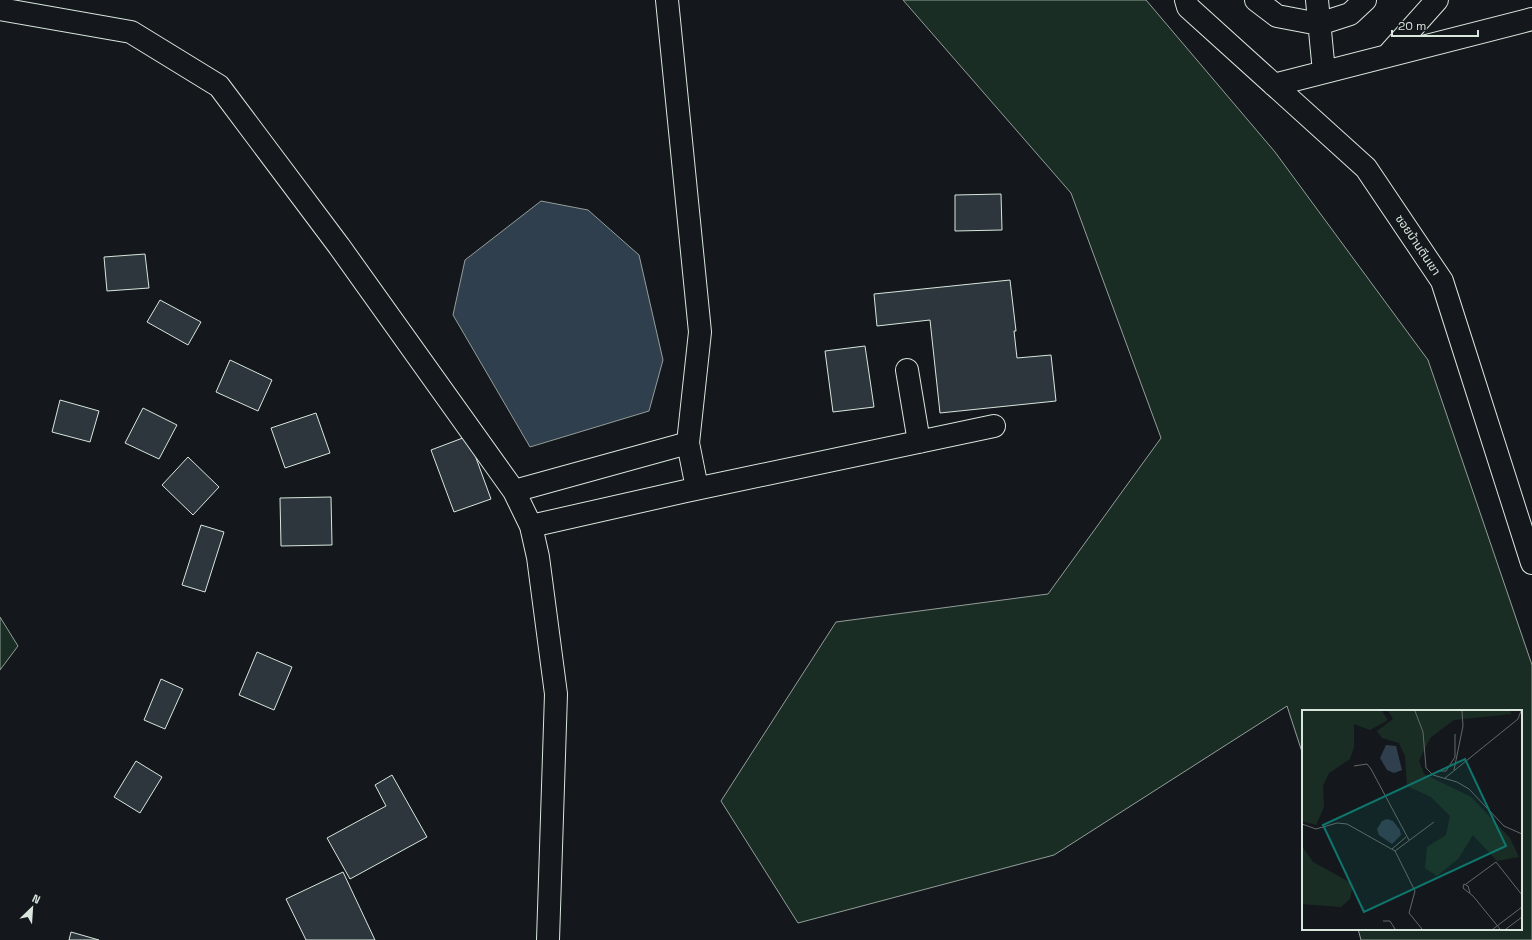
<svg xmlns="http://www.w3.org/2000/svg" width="1532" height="940" font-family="'Space Grotesk','Noto Sans Thai',sans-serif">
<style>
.green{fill:#1a2d24;stroke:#939e99}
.water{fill:#2f3f4d;stroke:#939e99}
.building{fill:#2c363c;stroke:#d8e6dc}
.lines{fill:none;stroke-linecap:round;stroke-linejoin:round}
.minor-casing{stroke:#d8e6dc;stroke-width:24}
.minor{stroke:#14181c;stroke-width:22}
.labels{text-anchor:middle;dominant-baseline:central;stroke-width:3;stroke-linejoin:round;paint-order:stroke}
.street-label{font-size:12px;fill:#d8e6dc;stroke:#14181c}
.inset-road{fill:none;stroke:#626a69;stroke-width:1}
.view{fill:#0f766e;fill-opacity:0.15;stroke:#0f766e;stroke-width:2}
.inset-edge{fill:none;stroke:#d8e6dc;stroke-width:2}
</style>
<rect width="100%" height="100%" fill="#14181c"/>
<path class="green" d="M903,0H1146L1275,152L1428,360L1532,665V940H1361L1358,929H1521V711H1303V755L1287,706L1054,855L798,923L721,801L836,622L1048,594L1161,438L1071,193Z
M0,617L18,646L0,670Z"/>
<path class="water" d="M541,201L588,210L639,255L663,360L649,411L530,447L453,315L465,260Z"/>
<path class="building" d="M1001,194L1002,230L955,231V195Z
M145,254L149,288L107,291L104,257Z
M1010,280L1016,331H1014L1017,358L1051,355L1056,401L940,413L930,320L877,326L874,294Z
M160,300L201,322L188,345L147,322Z
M865,346L874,407L833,412L825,351Z
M230,360L272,380L258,411L216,392Z
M60,400L99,411L90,442L52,432Z
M143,408L177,425L159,459L125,443Z
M316,413L330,453L285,468L271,428Z
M468,436L491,499L454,512L431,450Z
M188,457L219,487L193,515L162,485Z
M331,497L332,545L281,546L280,498Z
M201,525L224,532L205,592L182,585Z
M257,652L292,667L274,710L239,695Z
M161,679L183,689L165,729L144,720Z
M136,761L162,777L140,813L114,797Z
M392,775L427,837L350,879L327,838L386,806L375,785Z
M343,872L375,940H306L286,899Z
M71,932L99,940H69Z"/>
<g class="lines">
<g class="minor-casing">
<path id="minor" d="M667,0L700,332L688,443L697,488
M1186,0L1188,7L1366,168L1442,281L1532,563
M1256,0L1277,16L1319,24L1350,14L1365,0
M1317,0L1324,72
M0,9L131,32L219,86L339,246L514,491L531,526L538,557L556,694L548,940
M1387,56L1437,0
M1274,85L1532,19
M907,370L919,442
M514,491L688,443
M531,526L686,491L994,426"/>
</g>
<use href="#minor" class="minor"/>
</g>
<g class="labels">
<g class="street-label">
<text transform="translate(1418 245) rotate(56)">ซอยบ้านตีนเขา</text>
</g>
</g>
<g transform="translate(1302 710)">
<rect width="220" height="220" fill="#14181c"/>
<path d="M0,1H80L86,10L68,20L52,14V37L48,49L27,63L21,76L22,97L14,115L0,111ZM86,1H209V4L152,10L128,28L117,51L122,64L169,87L208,128L217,147L195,151L171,125L156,149L135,166L123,158L125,137L144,125L148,106L129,87L105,76L103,46L97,33L80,28L75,21L91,9ZM0,136L11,152L51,174L48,189L39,197L0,194Z" fill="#1a2d24"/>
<path d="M84,35L94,36L100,60L92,63L85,60L78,48ZM85,109L91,111L98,120L99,125L90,134L77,125L75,119L80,111Z" fill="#2f3f4d"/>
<path class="inset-road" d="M113,1L121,22L124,58L131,65L155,72L167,79L202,116L220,124M52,56L65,54L69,59L107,130M152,60L161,16L160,1M136,61H144L153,47V24M143,68L216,9L219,1M0,114L14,119L35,113L45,114L93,141L113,181L107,203L120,219M90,139L104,127M93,141L132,112M164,174L194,152L220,185M168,183L166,176L162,174L161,178L171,186L198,219M81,211H88L93,219M191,219L220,197M204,219L220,207"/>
<path class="view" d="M163,49L204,136L62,202L21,115Z"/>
<rect width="220" height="220" class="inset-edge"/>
</g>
<g transform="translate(32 908) rotate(25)" stroke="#14181c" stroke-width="3" paint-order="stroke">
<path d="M0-3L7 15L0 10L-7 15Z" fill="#d8e6dc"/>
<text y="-6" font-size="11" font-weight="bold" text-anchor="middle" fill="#d8e6dc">N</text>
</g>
<path d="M1392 30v6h86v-6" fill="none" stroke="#d8e6dc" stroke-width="2"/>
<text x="1398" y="30" font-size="12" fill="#d8e6dc" stroke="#14181c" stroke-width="3" paint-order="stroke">20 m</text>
</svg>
